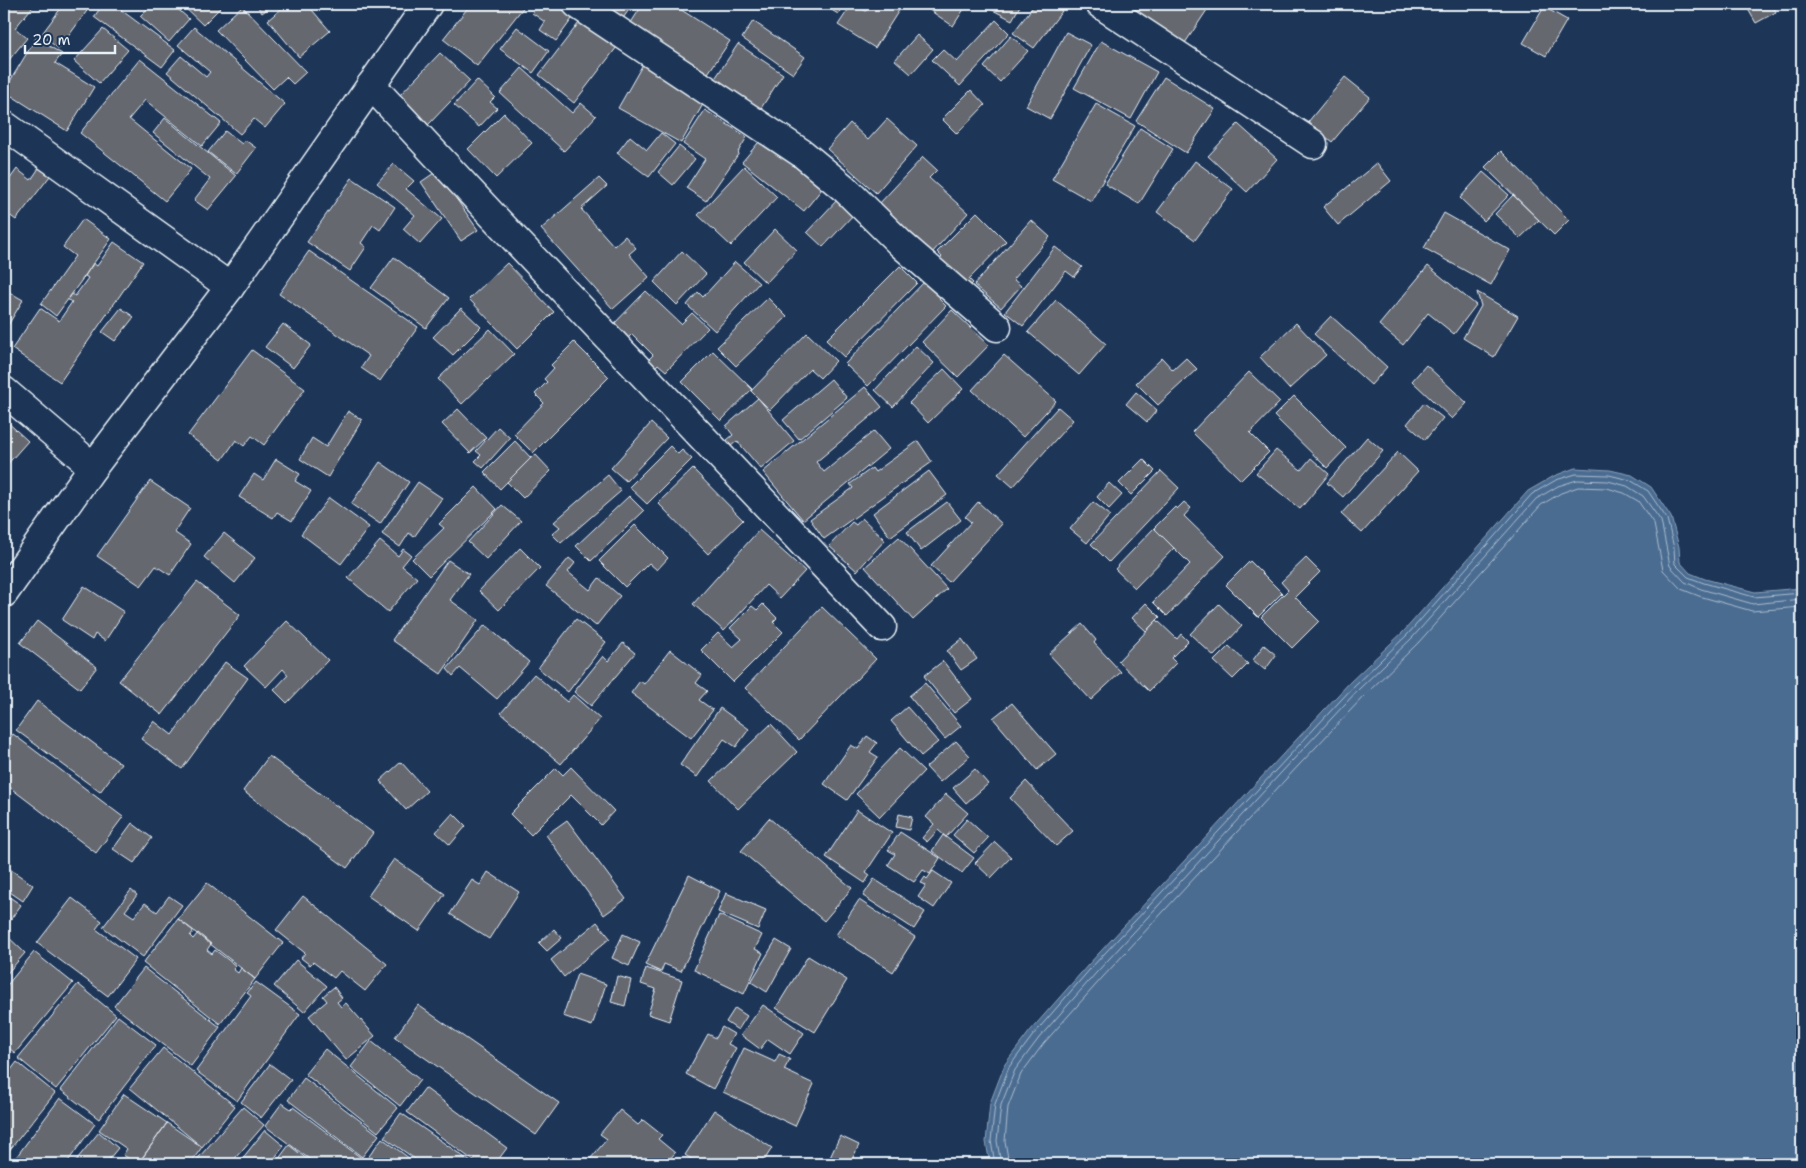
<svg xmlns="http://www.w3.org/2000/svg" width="1806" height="1168" font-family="'Shantell Sans',sans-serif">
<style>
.water{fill:#4b6c91;stroke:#8aa1ba}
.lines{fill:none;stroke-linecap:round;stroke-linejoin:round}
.shore{stroke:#a9bccf;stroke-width:1}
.building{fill:#666870;stroke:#e8f1f8}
.street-casing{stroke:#e8f1f8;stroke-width:31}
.secondary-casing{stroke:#e8f1f8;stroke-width:31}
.street{stroke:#1d3557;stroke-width:28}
.secondary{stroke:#1d3557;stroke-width:28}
</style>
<rect width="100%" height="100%" fill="#1d3557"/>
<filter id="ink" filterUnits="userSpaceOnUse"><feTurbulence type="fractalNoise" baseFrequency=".02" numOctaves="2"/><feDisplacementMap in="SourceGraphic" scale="10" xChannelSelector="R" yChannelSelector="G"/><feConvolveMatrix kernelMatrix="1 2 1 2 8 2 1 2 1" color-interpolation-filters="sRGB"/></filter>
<g filter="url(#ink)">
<path class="water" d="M1575,468L1610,470L1632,475L1651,487L1671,517L1679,547L1680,562L1690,573L1705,579L1755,592L1802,588V1164H990L986,1142L990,1103L1005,1064L1030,1031L1088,965L1271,767L1350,682L1404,631L1528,491L1554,476Z"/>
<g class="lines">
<path class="shore" d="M995,1164L991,1141L995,1104L1009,1067L1034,1034L1091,968L1275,771L1354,686L1408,634L1532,494L1556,480L1576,474L1609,475L1630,480L1648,491L1667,519L1674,548L1675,564L1688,577L1704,583L1754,597L1802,593
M1001,1164L997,1141L1001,1105L1015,1070L1039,1038L1096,973L1279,775L1358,690L1412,638L1536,499L1558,486L1577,480L1608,481L1627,486L1643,496L1661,521L1670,566L1685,582L1701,589L1753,604L1802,599
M1009,1164L1005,1141L1008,1107L1021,1074L1044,1043L1102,978L1285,780L1364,696L1418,643L1541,505L1561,493L1578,487L1607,488L1624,493L1638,501L1654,524L1663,570L1681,589L1699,596L1752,611L1802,607"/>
</g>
<path class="building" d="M4,4H35L15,28L27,38L4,66Z
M64,4H92L59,49L41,35Z
M103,4H126L121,10L175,50L162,67L94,17Z
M152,4H172L189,19L169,42L140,16Z
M181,4H224L203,25Z
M256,4H274L262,13Z
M287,4H307L330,31L299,57L268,20Z
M471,4H526L477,66L443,39Z
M539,4H565L577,12L556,41L540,30L545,22L532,13Z
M608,4H633L621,21L604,10Z
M643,4H672L730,41L702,82L625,32Z
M833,4H844L838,14L830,9Z
M852,4L866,11L870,4H903L875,48L838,25Z
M923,4H963L966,6L953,26L922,5Z
M981,4H1021L1012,20Z
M1035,4H1053L1062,11L1034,48L1013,33Z
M1125,4H1211L1185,43Z
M1745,4H1772L1776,12L1756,23Z
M242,6L306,72L293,84L286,77L273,89L216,30Z
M1544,7L1567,20L1546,56L1523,43Z
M585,15L620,43L574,103L539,75Z
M996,20L1009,33L960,86L932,60L943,49L957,62Z
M753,21L805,57L793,74L742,38Z
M194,27L285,104L265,128L254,119L240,134L167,72L181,56L206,77L210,72L178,45Z
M517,27L549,51L533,73L500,49Z
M103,29L128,50L99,83L74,61Z
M1066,32L1091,45L1050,119L1026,106Z
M917,35L933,49L911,74L895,60Z
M1011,36L1028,51L1000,82L984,67Z
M36,38L62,54L55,63L94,87L67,131L4,91Z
M1101,41L1157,72L1131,119L1074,88Z
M738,44L783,74L756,116L710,86Z
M440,53L470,81L428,125L398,97Z
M140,59L221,123L202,146L145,100L129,119L191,169L165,201L80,133Z
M643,64L706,99L681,143L618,108Z
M522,68L572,113L581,103L596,116L564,151L500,93Z
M1164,77L1215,109L1186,153L1136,121Z
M1345,77L1370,97L1332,142L1308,122Z
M477,80L495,97L490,102L497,108L479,127L454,105Z
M971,90L985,105L957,134L942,119Z
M1096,104L1135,126L1091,201L1052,179Z
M705,110L747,137L738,152L739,153L706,201L686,188L705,159L683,144Z
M504,113L532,143L496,178L468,149Z
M165,118L236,176L208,210L194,200L210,179L153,133Z
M887,119L917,146L876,193L827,149L850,123L868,140Z
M1238,124L1277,159L1247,192L1208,156Z
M1140,128L1173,149L1139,204L1105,184Z
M225,131L242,144L245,140L256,148L236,174L208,152Z
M661,133L675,144L649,177L617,153L630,136L647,150Z
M764,136L826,184L804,211L742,162Z
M679,146L695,159L673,185L658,172Z
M1501,151L1569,220L1554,235L1485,167Z
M923,157L937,170L929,178L968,213L931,254L878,205Z
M1195,161L1233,189L1195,240L1157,212Z
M1377,163L1391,181L1338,225L1323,207Z
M394,164L414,181L406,189L442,219L420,244L403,229L415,215L377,183Z
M744,166L777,197L731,246L698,215Z
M39,168L50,176L16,220L4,211V187L17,169L31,180Z
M437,171L478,230L461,241L421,182Z
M1483,172L1509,195L1484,221L1460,198Z
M352,178L395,207L380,230L373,225L361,243L366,247L350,271L307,242Z
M599,178L607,186L581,209L614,246L625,236L636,248L629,254L649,277L613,309L541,229Z
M1513,195L1539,220L1520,238L1495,214Z
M839,198L855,213L823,247L807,232Z
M977,212L1006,241L969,279L973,283L966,290L937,262L942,257L937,252Z
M1444,213L1510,250L1491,285L1424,248Z
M83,219L111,239L56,316L41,304L75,256L63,247Z
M1031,220L1050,237L1013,279L1021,286L1001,308L974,285Z
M775,229L797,250L766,283L744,262Z
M114,242L143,262L60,382L12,349L40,308L59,321L72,302L68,300L72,294L75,296L88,278L85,276L93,263L97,266Z
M1055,247L1082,267L1074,277L1066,271L1023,326L1005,312Z
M309,251L418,327L380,381L361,368L369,356L279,294Z
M682,251L706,274L677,305L654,282Z
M394,257L449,298L426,328L371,288Z
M735,262L759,283L715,331L687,305L698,292L703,297Z
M507,263L554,312L517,349L469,299Z
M900,266L917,283L844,357L826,340Z
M1428,266L1476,305L1454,334L1428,313L1403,345L1379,325Z
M927,279L944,294L939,299L946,306L868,386L845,364Z
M4,289L23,300L4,332Z
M646,291L681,324L692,313L708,328L666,371L658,364L651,372L643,365L653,355L632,334L623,343L609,329Z
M1477,292L1518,316L1494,357L1463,338L1481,306Z
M768,298L787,317L736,366L717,347Z
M1056,300L1106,344L1079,375L1028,332Z
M121,308L134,317L115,341L102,332Z
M461,308L481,327L453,355L433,337Z
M952,310L989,345L958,377L922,342Z
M1331,316L1387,367L1371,385L1314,334Z
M1296,323L1326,355L1289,389L1260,357Z
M283,324L311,345L293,368L265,347Z
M490,329L514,354L462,404L438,379Z
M807,333L836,361L820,378L810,369L770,410L751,391Z
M574,342L609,377L533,453L514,434L544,403L535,394L547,382L544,379L554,368L551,365Z
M916,346L934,363L893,407L875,390Z
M252,350L305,389L264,445L252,436L244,446L236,440L222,460L188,435Z
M713,351L752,389L721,421L682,382Z
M1004,355L1056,401L1023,437L972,390Z
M1162,358L1173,370L1186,358L1197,369L1158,405L1136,383Z
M1426,365L1467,403L1452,419L1412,381Z
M944,369L963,389L928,423L909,403Z
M1249,372L1280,402L1250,433L1269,452L1241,480L1192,432Z
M831,379L847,398L799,439L783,420Z
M865,387L882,407L816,462L824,472L874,431L889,449L803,520L763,472Z
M1136,392L1157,410L1147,422L1126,404Z
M1294,396L1346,448L1327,468L1274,416Z
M758,398L794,441L761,469L737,441L731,446L727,440L733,435L726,426Z
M1424,403L1443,418L1425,440L1407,424Z
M1058,407L1073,420L1013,487L998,474Z
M458,409L486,438L470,453L442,424Z
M348,411L362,420L328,477L300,459L312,438L326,447Z
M4,419L28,441L4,468Z
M651,423L667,438L626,481L611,468Z
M498,427L510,438L483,468L475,461L481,455L476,451Z
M1367,437L1383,451L1343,497L1327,483Z
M515,441L531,458L500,489L484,472Z
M918,441L932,462L824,539L810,519L853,488L850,484L872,468L875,472Z
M670,446L678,454L682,450L692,459L647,504L629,487Z
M1276,450L1301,470L1311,458L1329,474L1300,509L1256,473Z
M1398,452L1418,471L1362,533L1341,514Z
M535,454L551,471L523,498L507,482Z
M276,459L300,474L295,481L311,491L292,521L277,512L273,518L239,497L254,474L263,480Z
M1143,459L1155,471L1131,495L1119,483Z
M380,462L409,482L380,524L351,504Z
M693,469L743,520L708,554L658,503Z
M929,471L947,495L890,537L873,513Z
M1161,471L1179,488L1109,562L1091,544Z
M608,475L621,491L561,543L552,534L560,527L554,522Z
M150,481L190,508L174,532L191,544L170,575L156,566L141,586L97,556Z
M418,482L442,498L414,537L409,533L400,547L382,534Z
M1109,483L1122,495L1109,509L1097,497Z
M476,487L497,509L429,576L412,559L444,528L439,524Z
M629,496L644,511L591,561L576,546Z
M329,498L369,527L341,564L301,534Z
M947,502L961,520L921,551L907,532Z
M978,502L1002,524L949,582L931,566L971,522L965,517Z
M1093,502L1110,515L1087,543L1070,529Z
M1184,502L1191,508L1184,516L1225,556L1167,616L1153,602L1190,564L1154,528L1175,507L1177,509Z
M502,505L521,521L486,559L468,542Z
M862,518L885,540L857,571L829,546L852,522L856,525Z
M635,525L668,558L657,570L649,563L625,587L599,561Z
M1154,528L1174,548L1135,588L1115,569Z
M759,530L805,571L780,598L766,585L724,631L693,604Z
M224,533L255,558L235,583L204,557Z
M899,537L947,589L913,620L865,567Z
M380,541L398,556L403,549L411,555L402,566L417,578L388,612L348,578Z
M520,548L540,568L499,610L479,591Z
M569,558L575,563L568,572L590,590L599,578L620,596L596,626L546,586Z
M1306,558L1320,572L1295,597L1319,621L1292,648L1261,617L1288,590L1281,582Z
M448,560L469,574L450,600L478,620L441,674L392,640Z
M1250,561L1282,593L1258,617L1226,585Z
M197,582L240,615L162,715L119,681Z
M84,586L124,612L105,641L95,634L92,640L62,620Z
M1146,603L1160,617L1146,631L1132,618Z
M763,604L777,618L773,622L783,632L733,682L701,650L718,633L733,647L742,639L730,628L752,606L757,610Z
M1219,604L1242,626L1214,656L1190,634Z
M822,607L876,659L799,740L745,688Z
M576,619L606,642L568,692L538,668Z
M1157,620L1177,639L1181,634L1188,641L1171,658L1176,663L1149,691L1118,661Z
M37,621L97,667L80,689L20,643Z
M287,621L328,660L287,703L274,690L288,675L283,669L266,687L244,666Z
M1082,624L1096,640L1094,643L1121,672L1091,700L1049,654Z
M485,625L529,662L497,699L460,668L453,676L447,669Z
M962,639L977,659L961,670L947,651Z
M623,643L635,653L591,706L574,692L603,656L608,661Z
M1264,645L1276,655L1265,670L1253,660Z
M1229,646L1248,664L1233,679L1214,661Z
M670,650L702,675L696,683L707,691L699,700L713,710L691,738L631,693L640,681L644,684Z
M943,661L972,699L954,713L924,676Z
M225,662L248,678L182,769L141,739L154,721L172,735Z
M534,674L567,702L573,695L600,719L561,764L501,713Z
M925,683L961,726L945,739L909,696Z
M37,701L121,764L100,792L16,730Z
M1012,703L1056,754L1037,770L993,718Z
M907,707L938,742L921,756L891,721Z
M720,708L749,729L736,747L724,739L697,777L680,765Z
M771,724L797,752L738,809L711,781Z
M13,734L123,817L96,853L4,783V747Z
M867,736L877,743L870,752L878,757L847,800L824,784L851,745L858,749Z
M956,741L970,756L940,782L926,767Z
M900,748L924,771L880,817L856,794Z
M269,756L373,833L347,868L243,791Z
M401,762L427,791L406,810L380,781Z
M571,767L614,811L601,825L571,795L531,835L510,814L556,768L563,775Z
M975,769L988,784L966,803L953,788Z
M1026,781L1073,831L1056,846L1010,798Z
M946,794L968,813L946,837L938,830L927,842L922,838L934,824L926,817Z
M857,810L892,833L866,872L870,875L865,883L826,857Z
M453,813L466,826L450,845L436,832Z
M899,814L912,817L909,830L896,827Z
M769,818L852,888L824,921L741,851Z
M967,819L988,838L974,853L953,835Z
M567,820L626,899L604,915L546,835Z
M132,823L152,838L134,863L113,849Z
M900,832L940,858L930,874L923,870L914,882L888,865L895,854L888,850Z
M943,835L974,858L962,873L932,851Z
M995,842L1011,857L991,878L975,863Z
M394,859L445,894L419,931L368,896Z
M4,865L33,885L23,901L4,888Z
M933,871L951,883L934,908L918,897L926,885L921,883L925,877L927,879Z
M488,872L519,892L489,939L450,914L472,880L480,885Z
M689,875L720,891L681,971L664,964L661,972L645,965Z
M874,879L925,912L914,929L863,896Z
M207,883L283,943L255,979L178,919Z
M131,890L137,895L125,911L134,917L145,903L157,912L169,896L182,905L143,957L103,927Z
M4,893L21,905L5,927L4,926Z
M726,893L766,910L758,929L718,912Z
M303,896L387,964L365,991L340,971L334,978L313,962L310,965L301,958L305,953L276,930Z
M72,898L102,921L96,929L136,959L108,996L37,943Z
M859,900L915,937L893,972L836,935Z
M719,915L762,935L755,949L763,953L744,994L694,970Z
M178,919L194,931L190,936L193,939L198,933L211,944L207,950L212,954L215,950L236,966L233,969L238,973L241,968L255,979L220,1024L143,963Z
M597,922L610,938L564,977L551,960Z
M554,929L562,938L547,951L539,943Z
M4,933L25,953L4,977Z
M623,934L640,942L629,966L612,958Z
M776,940L791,949L767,992L751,982Z
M34,952L73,983L15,1053L4,1044V989Z
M808,956L847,980L815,1032L776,1008Z
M296,960L327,986L304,1012L274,986Z
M144,968L220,1027L191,1066L114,1006Z
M646,968L682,980L669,1021L648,1014L656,989L641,984Z
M577,974L606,984L592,1026L563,1016Z
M617,976L631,980L625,1006L611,1002Z
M256,982L300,1014L237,1101L196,1071L251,996L247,993Z
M78,984L116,1015L56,1089L18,1058Z
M334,987L342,998L337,1002L341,1007L346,1003L375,1036L346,1060L309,1016L327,1001L323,996Z
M418,1005L559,1103L536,1135L395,1037Z
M763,1005L804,1033L790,1054L768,1039L760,1049L741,1035Z
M735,1008L747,1016L738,1030L726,1022Z
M118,1016L156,1045L99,1119L61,1090Z
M722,1027L734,1034L728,1044L736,1048L713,1089L686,1074L708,1034L716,1038Z
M371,1041L420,1080L400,1106L351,1067Z
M163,1048L235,1106L202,1147L130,1088Z
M744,1048L775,1062L779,1054L790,1059L784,1070L814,1084L795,1126L723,1092Z
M325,1049L398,1108L378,1132L305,1074Z
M4,1055L11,1060L4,1069Z
M17,1062L55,1093L4,1157V1079Z
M270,1064L291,1080L261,1118L241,1102Z
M304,1078L379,1135L362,1157L288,1100Z
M425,1088L507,1148L495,1164H478L407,1112Z
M124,1094L167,1123L138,1164L123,1155L127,1149L99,1130Z
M60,1098L95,1124L66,1164H11Z
M282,1103L291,1109L293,1107L364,1160L361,1164H316L265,1126Z
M243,1107L264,1125L230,1164H193Z
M620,1110L638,1125L643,1120L662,1135L658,1139L675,1153L665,1164H586L607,1139L600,1134Z
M714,1110L772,1148L762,1164H699L685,1155Z
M401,1113L474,1164H422L384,1137Z
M167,1123L202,1147L190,1164H138Z
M265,1130L284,1146L270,1164H238Z
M99,1132L118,1148L105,1164H73Z
M840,1136L859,1145L850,1164H827Z
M382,1138L417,1164H373L367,1159Z
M289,1145L313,1164H275Z
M122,1158L130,1164H117Z"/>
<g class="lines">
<g class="street-casing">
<path id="street" d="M577,4L803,154L845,189L901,244L997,327
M1100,4L1313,144
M371,85L494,217L882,627
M4,125L230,287
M4,391L93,467"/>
</g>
<g class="secondary-casing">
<path id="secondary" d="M4,593L93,467L230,287L428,4"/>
</g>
<use href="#street" class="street"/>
<use href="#secondary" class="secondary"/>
</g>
</g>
<rect width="1806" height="1168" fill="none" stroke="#1d3557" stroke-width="20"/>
<rect x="10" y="10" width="1786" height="1148" fill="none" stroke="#e8f1f8" stroke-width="2" filter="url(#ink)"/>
<path d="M25 45v8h90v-8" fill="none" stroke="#e8f1f8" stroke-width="2.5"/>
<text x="32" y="45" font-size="15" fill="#e8f1f8" stroke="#1d3557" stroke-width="4" paint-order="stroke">20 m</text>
</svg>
